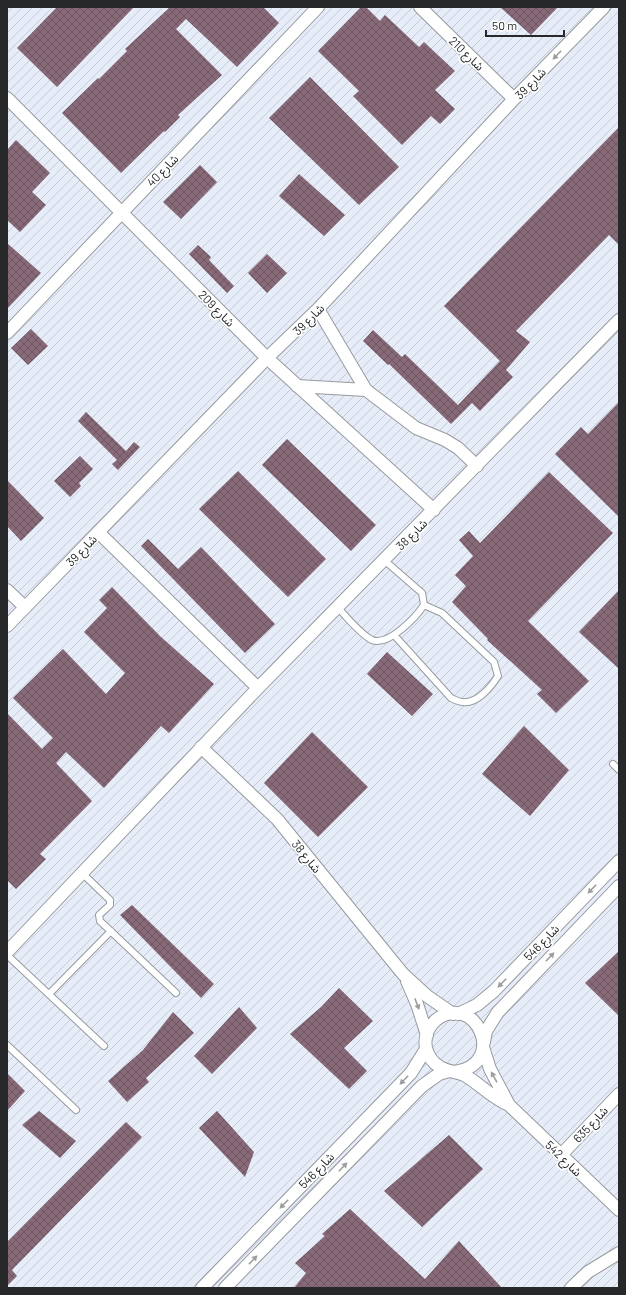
<svg xmlns="http://www.w3.org/2000/svg" width="626" height="1295" font-family="Barlow,'Noto Sans Arabic',sans-serif">
<style>
.industrial{fill:url(#industrial-furrows)}
.building{fill:url(#building-cross-hatch)}
.lines{fill:none;stroke-linecap:round;stroke-linejoin:round}
.service-casing{stroke:#979a9e;stroke-width:8}
.minor-casing{stroke:#979a9e;stroke-width:14}
.service{stroke:#fff;stroke-width:6}
.minor{stroke:#fff;stroke-width:12}
.oneway{fill:#9e9e9f}
.labels{text-anchor:middle;dominant-baseline:central;stroke-width:3.5;stroke-linejoin:round;paint-order:stroke}
.street-label{font-size:12px;fill:#27282a;stroke:#fff}
</style>
<defs>
<pattern id="industrial-furrows" width="10" height="10" patternUnits="userSpaceOnUse"><rect width="10" height="10" fill="#e6edf9"/><path d="M-1 1l2-2M0 10L10 0M9 11l2-2" fill="none" stroke="#c5cbd6"/></pattern>
<pattern id="building-cross-hatch" width="8" height="8" patternUnits="userSpaceOnUse"><rect width="8" height="8" fill="#876978"/><path d="M0 0l8 8M0 8l8-8" fill="none" stroke="#6e5663"/></pattern>
</defs>
<rect width="100%" height="100%" fill="#f7faff"/>
<path class="industrial" d="M7,7H619V1288H7Z"/>
<path class="building" d="M57,7H134L57,87L17,48Z
M170,7H263L279,23L237,67L186,19L176,29L222,75L178,115L180,117L165,132L164,131L121,173L62,113L98,78L99,79L127,51L125,49Z
M361,7H366L380,21L385,15L419,47L424,42L455,71L435,90L455,109L440,124L431,116L402,145L353,96L359,91L318,51Z
M500,7H558L531,35Z
M310,77L399,167L359,205L269,118Z
M619,127V245L609,235L516,331L530,342L506,370L513,377L480,411L472,403L451,424L389,364L388,365L363,341L373,330L402,357L405,354L458,405L500,361L444,306Z
M16,140L50,173L32,192L46,205L20,232L7,220V150Z
M200,165L217,182L181,219L163,202Z
M299,174L345,215L324,236L279,196Z
M7,243L41,273L7,309Z
M198,245L211,257L209,260L234,286L227,293L189,254Z
M267,254L287,273L267,293L248,273Z
M31,329L48,346L28,365L11,348Z
M619,402V517L555,454L581,427L588,434Z
M86,412L126,451L134,442L140,447L118,470L112,464L117,460L78,421Z
M287,439L376,525L351,551L262,465Z
M80,456L93,469L79,483L81,486L70,497L54,481Z
M238,471L326,559L288,597L199,509Z
M549,472L613,533L528,621L589,681L556,713L537,694L542,690L487,640L488,639L452,602L466,586L455,575L473,556L459,540L469,531L480,543Z
M7,480L44,518L21,541L7,526Z
M148,539L178,569L201,547L275,624L245,653L141,546Z
M112,587L160,636L214,684L169,733L161,726L104,788L66,752L56,763L92,801L40,854L46,859L16,889L7,880V713L42,749L53,738L13,698L63,649L106,694L125,673L84,632L107,608L99,600Z
M619,590V669L579,632Z
M387,652L433,694L412,716L367,674Z
M524,726L569,770L530,816L482,774Z
M312,732L368,787L318,837L264,783Z
M132,905L214,984L201,998L120,915Z
M619,951V1016L585,983Z
M339,988L373,1021L344,1048L367,1071L349,1089L290,1034L321,1007Z
M239,1007L257,1028L212,1074L194,1056Z
M173,1012L194,1033L146,1078L149,1082L127,1102L108,1081L143,1050Z
M7,1073L25,1091L7,1111Z
M39,1111L76,1141L60,1158L22,1125Z
M217,1111L254,1152L245,1177L199,1128Z
M126,1122L142,1137L12,1270L17,1276L7,1286V1242Z
M449,1135L483,1169L422,1227L384,1191Z
M350,1209L425,1279L459,1241L502,1288H294L306,1273L295,1263L325,1236L322,1234Z"/>
<g class="lines">
<g class="service-casing">
<path id="service" d="M338,608C348,618 359,633 372,640C388,647 416,617 424,605L422,593L384,560
M394,635L451,698C455,700 459,702 463,702C477,704 491,687 498,676L494,662L442,613L424,605
M613,764L619,770
M82,873L110,900V905L99,915L100,921L176,993
M7,955L104,1046
M49,994L111,931
M7,1045L76,1110"/>
</g>
<g class="minor-casing">
<path id="minor" d="M420,7L514,99
M7,98L267,358L434,510
M318,309L366,390L416,428L445,440L458,448L477,466
M7,333L318,7
M297,386L366,390
M98,532L258,688
M7,590L25,607
M7,626L267,358L318,309L514,99L604,7
M201,747L277,819L403,974L427,996L453,1014
M7,952L258,688L619,320
M407,981L417,1004L427,1035
M458,1014L477,1005L494,991L619,861
M484,1042L486,1031L498,1012L619,886
M483,1047L490,1069L509,1105
M455,1072C510,1063 474,990 436,1020C428,1027 424,1037 426,1048C428,1056 433,1063 440,1067C448,1072 457,1071 466,1076C481,1085 492,1098 509,1105L619,1210
M561,1155L619,1094
M202,1288L411,1073L426,1049
M225,1288L422,1086L439,1074L449,1071
M571,1288L588,1272L619,1253"/>
</g>
<use href="#service" class="service"/>
<use href="#minor" class="minor"/>
</g>
<defs><path id="oneway-solid" d="M-6-.8H1V-3.2L6.5 0L1 3.2V.8H-6Z"/></defs>
<g class="oneway">
<use href="#oneway-solid" transform="translate(557 55) rotate(134)"/>
<use href="#oneway-solid" transform="translate(592 889) rotate(134)"/>
<use href="#oneway-solid" transform="translate(550 957) rotate(-46)"/>
<use href="#oneway-solid" transform="translate(502 983) rotate(134)"/>
<use href="#oneway-solid" transform="translate(417 1004) rotate(69)"/>
<use href="#oneway-solid" transform="translate(494 1077) rotate(-119)"/>
<use href="#oneway-solid" transform="translate(404 1080) rotate(134)"/>
<use href="#oneway-solid" transform="translate(343 1167) rotate(-46)"/>
<use href="#oneway-solid" transform="translate(284 1204) rotate(134)"/>
<use href="#oneway-solid" transform="translate(253 1260) rotate(-46)"/>
</g>
<g class="labels">
<g class="street-label">
<text transform="translate(467 53) rotate(44)">شارع 210</text>
<text transform="translate(530 83) rotate(-46)">شارع 39</text>
<text transform="translate(162 170) rotate(-46)">شارع 40</text>
<text transform="translate(217 308) rotate(45)">شارع 209</text>
<text transform="translate(308 319) rotate(-45)">شارع 39</text>
<text transform="translate(411 534) rotate(-45)">شارع 38</text>
<text transform="translate(81 550) rotate(-46)">شارع 39</text>
<text transform="translate(307 856) rotate(51)">شارع 38</text>
<text transform="translate(541 942) rotate(-46)">شارع 546</text>
<text transform="translate(590 1124) rotate(-47)">شارع 635</text>
<text transform="translate(564 1158) rotate(44)">شارع 542</text>
<text transform="translate(316 1170) rotate(-46)">شارع 546</text>
</g>
</g>
<rect width="626" height="1295" fill="none" stroke="#27282a" stroke-width="16"/>
<path d="M486 30v6h78v-6" fill="none" stroke="#27282a" stroke-width="2"/>
<text x="492" y="30" font-size="12" fill="#27282a" stroke="#ffffff" stroke-width="3" paint-order="stroke">50 m</text>
</svg>
